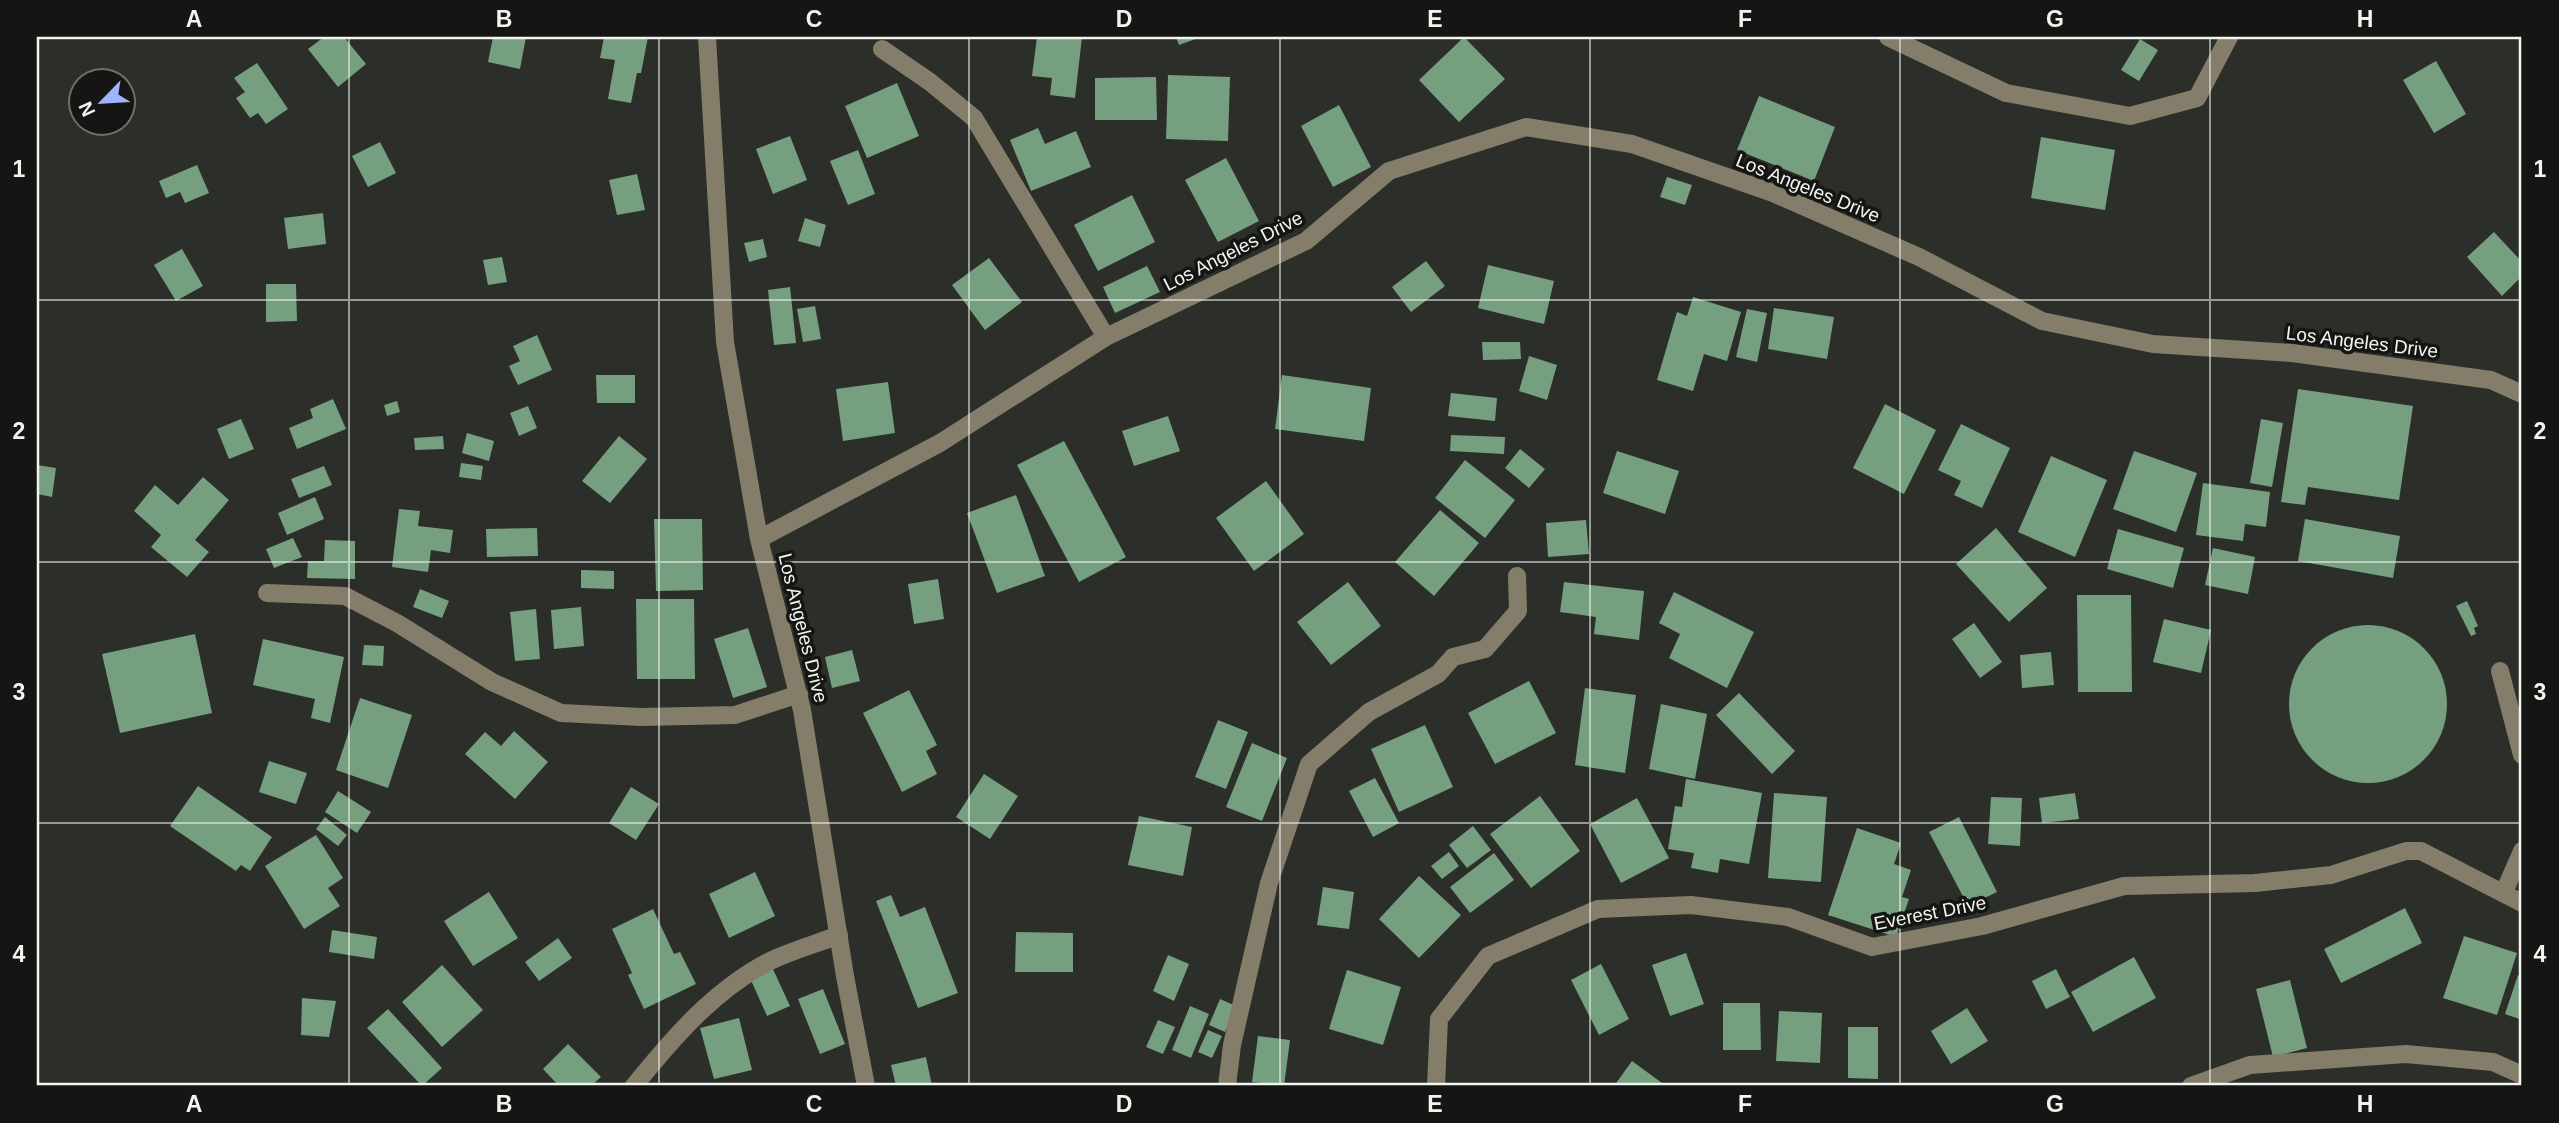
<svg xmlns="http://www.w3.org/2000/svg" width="2559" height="1123" font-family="Arial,sans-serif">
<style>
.building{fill:#769f80}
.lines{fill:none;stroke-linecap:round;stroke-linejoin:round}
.minor{stroke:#837d6a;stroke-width:18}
.grid{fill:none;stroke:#f2f4f0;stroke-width:2;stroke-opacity:0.55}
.labels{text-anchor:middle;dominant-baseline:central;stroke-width:7;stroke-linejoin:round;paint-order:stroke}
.street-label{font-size:19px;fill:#f2f4f0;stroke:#151614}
.neatline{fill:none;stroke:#f2f4f0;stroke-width:2.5}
.grid-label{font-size:23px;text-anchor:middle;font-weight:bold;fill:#f2f4f0}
</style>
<rect width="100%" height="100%" fill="#2c2e29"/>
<path class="building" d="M324,37H344L366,64L338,87L308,49Z
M493,37H526L520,69L488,62Z
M604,37H648L641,73H637L631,103L608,99L615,60L600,58Z
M1037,37H1082L1075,98L1050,95L1052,78L1032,76Z
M1176,37H1201L1179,45Z
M1464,37L1505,79L1459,122L1419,80Z
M2140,39L2158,50L2139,81L2121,70Z
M2436,61L2466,114L2434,133L2403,80Z
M257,63L288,109L266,124L258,113L250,118L236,98L245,92L234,78Z
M1168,75L1230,77L1228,141L1166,139Z
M1156,77L1157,120H1095V78Z
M897,83L919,136L867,158L845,106Z
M1759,96L1835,127L1814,181L1737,150Z
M1339,105L1371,167L1333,187L1301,126Z
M1038,128L1045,144L1076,131L1091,167L1031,191L1010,140Z
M790,136L807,180L773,194L756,149Z
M2041,137L2115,150L2105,210L2031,198Z
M380,142L396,173L368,187L352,156Z
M858,150L875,194L848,205L830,161Z
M1226,158L1259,221L1218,242L1185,180Z
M197,165L209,193L185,203L180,192L166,198L159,181Z
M637,174L645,210L617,215L609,180Z
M1667,177L1692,185L1685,205L1660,197Z
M1132,195L1155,242L1098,271L1074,225Z
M323,213L326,244L288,249L284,218Z
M805,218L826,225L820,247L798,241Z
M2494,232L2522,262V276L2502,296L2467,257Z
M763,239L767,257L749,262L744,243Z
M182,249L203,286L176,301L154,265Z
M502,257L507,282L488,285L483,260Z
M989,258L1022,302L985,330L952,285Z
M1426,261L1445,286L1411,312L1392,287Z
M1488,265L1554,281L1544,324L1478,308Z
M1147,266L1160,292L1115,313L1103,287Z
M266,284H296L297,321L266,322Z
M790,287L796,343L774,345L768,290Z
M1693,297L1741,312L1727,361L1704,354L1693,391L1657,380L1677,312L1687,316Z
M815,306L821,339L803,342L797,309Z
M1774,308L1834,317L1827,359L1768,349Z
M1747,309L1767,313L1757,362L1736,357Z
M537,335L552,370L518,385L509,366L520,361L513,346Z
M1482,342H1520L1521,359L1483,360Z
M1529,356L1557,365L1547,400L1519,391Z
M596,375H635V403H597Z
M1282,375L1371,388L1364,441L1275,429Z
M888,382L895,433L843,441L836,389Z
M2298,389L2413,406L2399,500L2308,487L2305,505L2281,502Z
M1451,393L1497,398L1495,421L1448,416Z
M333,399L346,429L297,449L289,428L313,418L310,409Z
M397,401L400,412L387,416L384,405Z
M1885,404L1936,430L1904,494L1853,468Z
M528,406L537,428L519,436L510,413Z
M1168,416L1180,451L1134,466L1122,431Z
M241,419L254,449L229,459L217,429Z
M2261,419L2283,423L2272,487L2250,483Z
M1961,424L2010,448L1982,508L1954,495L1961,481L1938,470Z
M467,433L494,441L489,461L462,453Z
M1451,435L1505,437L1504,454L1450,451Z
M443,436L444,449L415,450L414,438Z
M619,436L647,459L610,503L582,481Z
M1064,441L1126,557L1079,582L1017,465Z
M1520,449L1545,469L1529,488L1505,468Z
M1617,451L1679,471L1665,514L1603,493Z
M2134,451L2197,473L2176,532L2113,509Z
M2051,456L2107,480L2075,557L2018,532Z
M1465,460L1515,500L1485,538L1435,498Z
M461,463L483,466L481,480L459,477Z
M37,465L56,468L52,497L37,494Z
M324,466L332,485L299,498L291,479Z
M203,477L229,500L195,540L209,552L187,577L151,547L161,535L134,511L155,485L178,505Z
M1266,481L1304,534L1254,571L1216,518Z
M2203,483L2270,492L2266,527L2245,524L2243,541L2196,535Z
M1016,495L1045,576L997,593L967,513Z
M315,497L324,519L287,535L278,513Z
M399,509L420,511L418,526L453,530L450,553L431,550L428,572L392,567Z
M1440,510L1479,543L1434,596L1395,562Z
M654,519H702L703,590L656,591Z
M2305,519L2400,536L2393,578L2298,561Z
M1586,520L1589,554L1548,557L1546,523Z
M537,528L538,556L487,557L486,529Z
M1996,528L2047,588L2009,622L1956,564Z
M2118,529L2184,548L2173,588L2107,569Z
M293,538L302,557L274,568L266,549Z
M325,540L355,541V579L307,578L308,561H324Z
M2213,548L2255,557L2248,594L2205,585Z
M581,570L614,571V589L581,588Z
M938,579L944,619L914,624L908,584Z
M1348,582L1381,626L1331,665L1297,622Z
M1564,582L1644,591L1639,640L1594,634L1596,617L1560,612Z
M420,589L449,601L442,618L413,607Z
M1674,592L1754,632L1727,688L1669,658L1680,634L1659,623Z
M2077,595H2131L2132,692H2078Z
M636,599H694L695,679H637Z
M2467,601L2478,626L2474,628L2476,634L2471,636L2456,606Z
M581,607L584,646L554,649L551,610Z
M536,609L540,659L515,661L510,612Z
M2164,619L2211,630L2201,673L2153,662Z
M1974,623L2002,662L1980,678L1952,639Z
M2289 704a79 79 0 1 1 158 0a79 79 0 1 1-158 0Z
M748,628L767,687L733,698L714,639Z
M195,634L212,713L120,733L102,654Z
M263,639L344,657L330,723L311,718L315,699L253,685Z
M364,645L384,646L383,666L362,665Z
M852,650L860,681L832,688L825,657Z
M2051,652L2054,685L2022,688L2020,655Z
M1529,681L1556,733L1495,764L1468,713Z
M1585,688L1636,695L1625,773L1575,765Z
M909,690L937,745L926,751L937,774L902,792L863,713Z
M1739,693L1795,751L1772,774L1716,715Z
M360,698L412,715L388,788L336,770Z
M1661,704L1707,714L1695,779L1649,769Z
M1218,720L1248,732L1226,789L1195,777Z
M1425,725L1453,787L1399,812L1371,749Z
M514,731L548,762L515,799L465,754L485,732L501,746Z
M1252,743L1287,758L1262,821L1226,807Z
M269,761L307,773L296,804L259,792Z
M984,774L1018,796L990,839L956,817Z
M1375,778L1399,823L1373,837L1349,791Z
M1686,779L1762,793L1749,864L1720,859L1718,873L1691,868L1694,853L1668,849L1675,806L1682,807Z
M198,786L272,837L250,871L241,865L236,871L170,826Z
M631,787L659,804L636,840L609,823Z
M338,791L371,812L357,833L325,812Z
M1774,793L1827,797L1821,882L1768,878Z
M2075,793L2079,819L2042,823L2039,798Z
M1540,796L1580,851L1531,888L1490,834Z
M1991,797L2022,798L2020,846L1988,844Z
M1637,798L1669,858L1621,883L1590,824Z
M1139,816L1192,827L1183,876L1128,865Z
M325,817L347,835L338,846L316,829Z
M1959,817L1997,892L1968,906L1929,832Z
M1473,826L1491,850L1467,868L1449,845Z
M1857,828L1901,843L1894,864L1911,870L1902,897L1909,899L1896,937L1828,915Z
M316,835L343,878L328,888L340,906L304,929L265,866Z
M1449,852L1459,866L1442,879L1431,866Z
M1494,853L1514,880L1470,913L1450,887Z
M755,872L775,916L729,938L709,894Z
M1419,876L1461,915L1419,958L1379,919Z
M1323,887L1354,892L1349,929L1317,925Z
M489,892L518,938L473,966L444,921Z
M891,895L900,917L925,907L958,993L918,1008L876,901Z
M2405,908L2422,943L2341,983L2324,949Z
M653,909L674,954L680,952L696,984L644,1009L628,975L632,973L612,929Z
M332,930L377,937L374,959L329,952Z
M1016,932L1073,933V972H1015Z
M2464,936L2517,953L2497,1015L2443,998Z
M558,938L572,958L539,981L525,962Z
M1686,953L1704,1004L1670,1016L1652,965Z
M1168,955L1189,964L1174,1001L1153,991Z
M2134,957L2156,998L2093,1032L2071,992Z
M1601,964L1629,1019L1599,1035L1571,980Z
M442,965L483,1010L442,1047L402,1002Z
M772,967L790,1006L767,1016L750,978Z
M2056,969L2070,997L2046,1009L2032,981Z
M1347,970L1401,987L1383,1045L1329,1029Z
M2518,975L2522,976V1020L2505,1014Z
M2290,980L2307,1048L2273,1057L2256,989Z
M823,989L845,1044L820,1054L798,999Z
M302,998L336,1001L329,1037L301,1035Z
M1220,999L1236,1006L1225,1032L1209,1025Z
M1723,1003H1760L1761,1050H1723Z
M1190,1006L1209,1014L1191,1058L1172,1050Z
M1967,1008L1988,1041L1951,1064L1931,1031Z
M388,1009L442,1068L422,1086L367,1028Z
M1779,1011L1822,1013L1820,1063L1776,1061Z
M739,1018L752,1070L714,1079L700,1028Z
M1158,1020L1175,1027L1163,1054L1146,1047Z
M1848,1027H1878V1079L1848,1078Z
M1208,1030L1222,1036L1212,1058L1198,1052Z
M1258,1036L1290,1040L1284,1086L1252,1082Z
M568,1044L601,1077L591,1086H559L543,1069Z
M926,1057L932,1086H896L891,1065Z
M1632,1061L1662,1083L1659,1086H1614Z"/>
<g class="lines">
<path class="minor" d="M707,37L725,342L759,539
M1888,37L2006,93L2130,116L2197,98L2229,37
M882,49L930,82L974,118L1106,337
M267,593L345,596L397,623L492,682L561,713L641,717L735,715L799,694
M2500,671L2522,755
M2504,892L2522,851
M634,1086C672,1039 713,991 768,962C790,951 816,944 839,935
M866,1086L845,976L802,710L759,539L940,443L1106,337L1306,241L1389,171L1526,127L1632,144L1773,193L1919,257L2042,321L2153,344L2292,353L2491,380L2522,394
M1227,1086L1232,1045L1269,883L1309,764L1369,712L1438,674L1453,657L1485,649L1518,611L1517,576
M1436,1086L1439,1019L1488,956L1598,909L1691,905L1788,917L1872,947L1982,926L2124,886L2255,883L2331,875L2406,851H2421L2522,903
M2191,1086L2250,1065L2406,1054L2493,1062L2522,1075"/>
</g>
<path class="grid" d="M349,37V1086M659,37V1086M969,37V1086M1280,37V1086M1590,37V1086M1900,37V1086M2210,37V1086M37,300H2522M37,562H2522M37,823H2522"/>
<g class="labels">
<g class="street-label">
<text transform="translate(1808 188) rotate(22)">Los Angeles Drive</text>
<text transform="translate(1233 251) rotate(-27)">Los Angeles Drive</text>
<text transform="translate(2362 342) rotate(7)">Los Angeles Drive</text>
<text transform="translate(803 628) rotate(76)">Los Angeles Drive</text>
<text transform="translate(1930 913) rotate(-11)">Everest Drive</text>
</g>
</g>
<rect width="2559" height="1123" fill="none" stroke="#151614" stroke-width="77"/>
<g transform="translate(102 102) rotate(245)"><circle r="33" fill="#151614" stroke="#6d6f6c" stroke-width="2"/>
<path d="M0-5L12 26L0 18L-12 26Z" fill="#a0b3fd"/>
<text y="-10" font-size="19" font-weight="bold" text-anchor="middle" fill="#f2f4f0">N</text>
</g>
<rect x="38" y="38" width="2482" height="1046" class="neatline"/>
<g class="grid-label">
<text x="194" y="27">A</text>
<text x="504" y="27">B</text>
<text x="814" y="27">C</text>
<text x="1124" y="27">D</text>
<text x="1435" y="27">E</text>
<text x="1745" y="27">F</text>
<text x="2055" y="27">G</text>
<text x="2365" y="27">H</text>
<text x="19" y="177">1</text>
<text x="2540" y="177">1</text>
<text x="19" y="439">2</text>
<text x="2540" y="439">2</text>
<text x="19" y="700">3</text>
<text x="2540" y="700">3</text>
<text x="19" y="962">4</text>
<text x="2540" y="962">4</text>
<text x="194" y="1112">A</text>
<text x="504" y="1112">B</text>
<text x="814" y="1112">C</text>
<text x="1124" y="1112">D</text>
<text x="1435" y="1112">E</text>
<text x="1745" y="1112">F</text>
<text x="2055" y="1112">G</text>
<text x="2365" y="1112">H</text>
</g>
</svg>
